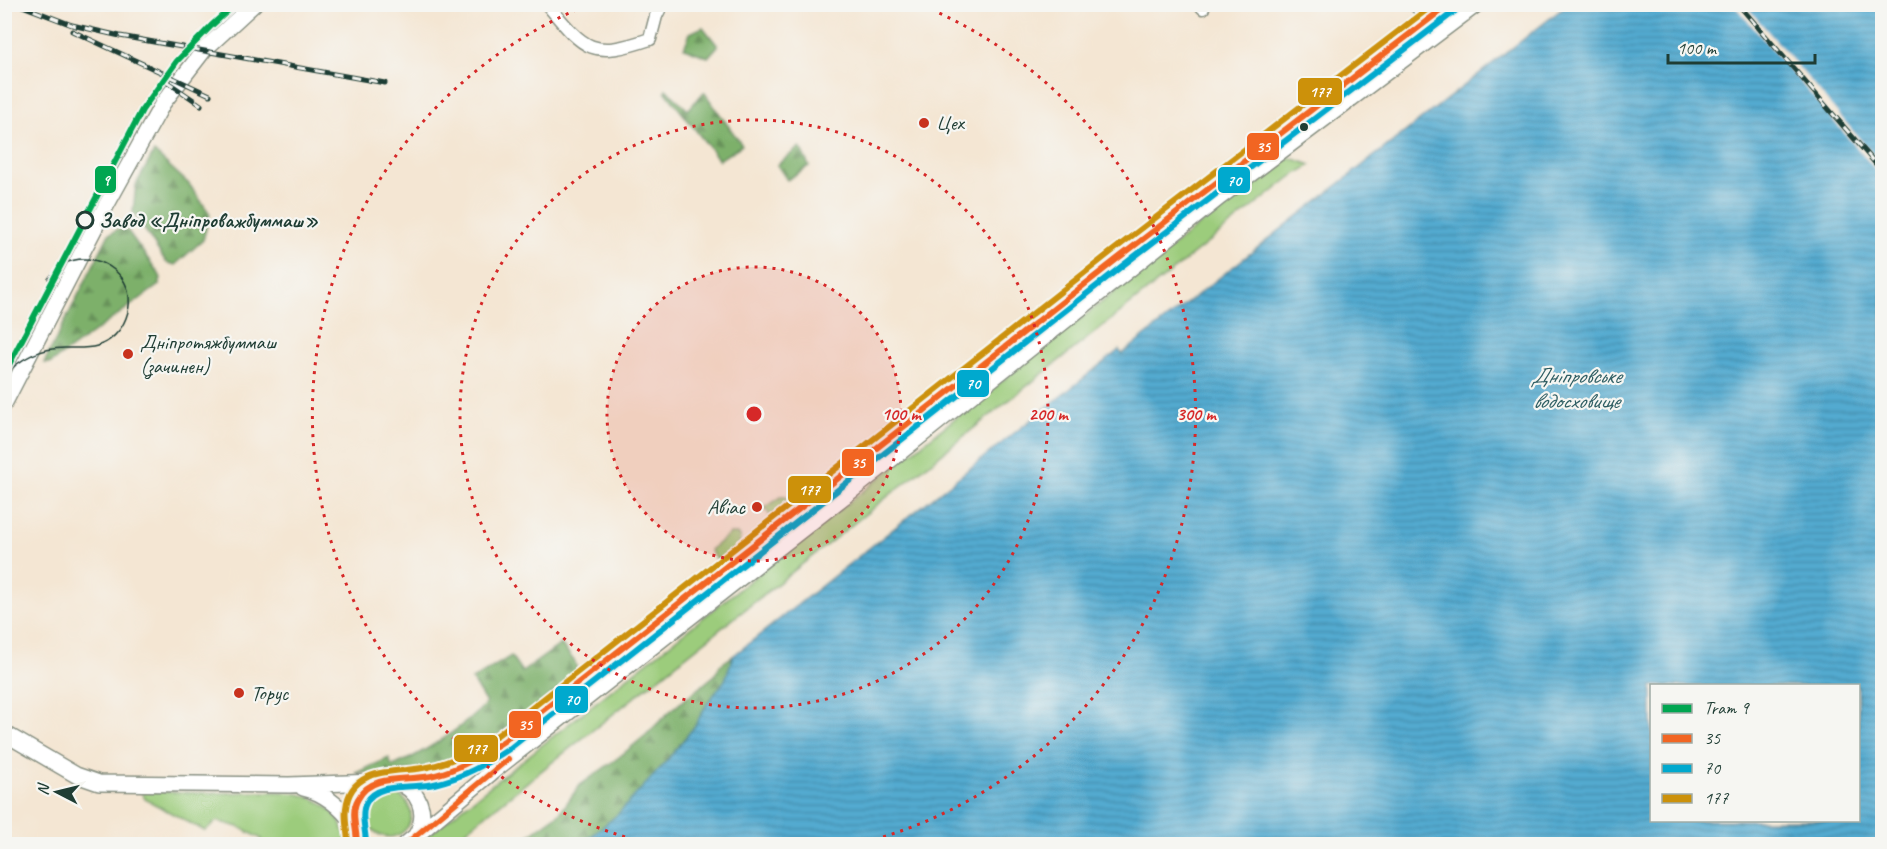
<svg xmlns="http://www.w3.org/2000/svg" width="1887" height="849" font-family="Caveat,sans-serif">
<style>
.grass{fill:#9ccc7b;stroke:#5e8458;stroke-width:1.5}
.forest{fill:url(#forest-firs);stroke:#4e7650;stroke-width:1.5}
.water{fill:url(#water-rules);stroke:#397482;stroke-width:1.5;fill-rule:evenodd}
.pier{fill:#f4e6d3}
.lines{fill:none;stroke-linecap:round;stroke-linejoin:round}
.minor-casing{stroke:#8a9284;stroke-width:15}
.major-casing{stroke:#8a9284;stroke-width:18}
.minor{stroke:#fff;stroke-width:12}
.major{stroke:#fff;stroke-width:15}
.tram{stroke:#1f3d34;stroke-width:1.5}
.rail-casing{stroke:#1f3d34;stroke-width:5}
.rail{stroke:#f6f6f2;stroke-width:3;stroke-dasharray:9;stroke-linecap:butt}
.bus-1-casing{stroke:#f6f6f2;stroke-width:10}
.bus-2-casing{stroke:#f6f6f2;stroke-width:10}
.bus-3-casing{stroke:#f6f6f2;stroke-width:10}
.bus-1{stroke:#f26522;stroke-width:6}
.bus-2{stroke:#00a9ce;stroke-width:6}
.bus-3{stroke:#cc910a;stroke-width:6}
.tram-1-casing{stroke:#f6f6f2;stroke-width:10}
.tram-1{stroke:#00a651;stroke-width:6}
.ring{fill:none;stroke:#d62828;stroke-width:3;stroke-dasharray:3 6}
.poi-dot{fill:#c8321e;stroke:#f6f6f2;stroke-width:2}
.bus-dot{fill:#1f3d34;stroke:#f6f6f2;stroke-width:2}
.stop-dot{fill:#f6f6f2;stroke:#1f3d34;stroke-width:3}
.labels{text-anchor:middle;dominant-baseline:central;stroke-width:4.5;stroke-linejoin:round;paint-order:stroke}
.poi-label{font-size:21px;fill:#1f3d34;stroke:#f6f6f2;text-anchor:start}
.stop-label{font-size:21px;font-weight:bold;fill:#1f3d34;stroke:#f6f6f2;text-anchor:start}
.water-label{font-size:22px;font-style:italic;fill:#2f5e63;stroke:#f6f6f2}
.centre{fill:#d62828;stroke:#f6f6f2;stroke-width:3}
.ring-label{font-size:18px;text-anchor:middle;font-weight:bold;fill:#d62828;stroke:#f6f6f2;stroke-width:4.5;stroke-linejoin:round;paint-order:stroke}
.line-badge{stroke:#f6f6f2;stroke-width:2}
.badge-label{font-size:16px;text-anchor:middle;font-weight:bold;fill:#fff}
</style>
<defs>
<pattern id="forest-firs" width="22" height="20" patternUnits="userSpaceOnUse" patternTransform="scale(1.5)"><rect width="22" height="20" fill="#7db06b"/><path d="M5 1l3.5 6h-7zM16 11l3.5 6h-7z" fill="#669059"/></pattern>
<pattern id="water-rules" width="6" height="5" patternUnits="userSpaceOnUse" patternTransform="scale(1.5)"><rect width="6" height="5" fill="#53aad0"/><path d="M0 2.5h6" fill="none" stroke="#448caa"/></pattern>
</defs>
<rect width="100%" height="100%" fill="#f6f6f2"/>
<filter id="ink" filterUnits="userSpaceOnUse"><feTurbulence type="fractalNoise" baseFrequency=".0167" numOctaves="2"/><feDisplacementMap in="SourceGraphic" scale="12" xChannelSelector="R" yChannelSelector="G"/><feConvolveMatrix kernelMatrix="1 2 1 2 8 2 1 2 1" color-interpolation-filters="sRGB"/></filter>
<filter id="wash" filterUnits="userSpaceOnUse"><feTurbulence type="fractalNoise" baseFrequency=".008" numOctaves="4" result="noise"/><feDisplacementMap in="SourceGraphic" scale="24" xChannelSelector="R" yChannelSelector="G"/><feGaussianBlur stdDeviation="1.35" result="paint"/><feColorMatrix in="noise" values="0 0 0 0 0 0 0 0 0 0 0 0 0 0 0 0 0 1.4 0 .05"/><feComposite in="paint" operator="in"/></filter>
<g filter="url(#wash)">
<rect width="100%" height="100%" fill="#f4e6d3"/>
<path class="grass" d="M1284,158H1291L1311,165L1291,177L449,844H417Z
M781,497H786L789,503L771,517L765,508Z
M730,534H737L740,538L739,546L722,560L715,558L710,550Z
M141,791C169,792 197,793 225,793C263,793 312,782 338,819C343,827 347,835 347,844H259L262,839L239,827L217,821L205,831L145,799Z
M367 815a22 22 0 1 1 44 0a22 22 0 1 1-44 0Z"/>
<path class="forest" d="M703,27L718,46L708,57L684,48L690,33Z
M666,89L688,110L704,92L742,145L719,160L665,91Z
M800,147L809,166L787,180L777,165Z
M154,152L189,184L210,214L203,240L175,265L166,262L133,212L136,185Z
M118,229L127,230L159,274L161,278L159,285L51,363H44L109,234Z
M561,644L575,662L578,673C534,708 489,750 434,766C414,772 378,773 356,773L389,758L392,766C418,757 469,724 486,703L472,680L511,656L522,672Z
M733,656L725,680L707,704L694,727L642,790L618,814L589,838L576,844H517L560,813L579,786L619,757L646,735L669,712L715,675L720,665Z"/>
<path class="water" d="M1567,5H1882V844H577L589,838L618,814L665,763L694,727L707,704L725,680L733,656L1119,350L1122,354ZM1652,686H1858V820H1652Z"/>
<path class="pier" d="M1734,5H1745L1772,36L1882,165V177Z"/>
</g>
<g filter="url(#ink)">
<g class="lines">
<g class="minor-casing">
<path id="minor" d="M547,4C585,50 591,59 650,39L656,16L662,4
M1200,4L1203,8
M1414,4L1436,26"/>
</g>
<g class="major-casing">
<path id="major" d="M4,404L106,206L163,103L204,50L254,4
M4,733L76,775L99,783L289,785L377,782
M394,782C419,788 429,813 416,835
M303,788C326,793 342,808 355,826
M357,844C358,825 347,808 363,791C380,774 409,781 431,776C483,764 527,724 568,691C862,463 1150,226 1450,4
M406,844L497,768L864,481L1220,197L1477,4"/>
</g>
<use href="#minor" class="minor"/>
<use href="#major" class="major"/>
<path class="tram" d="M4,377C19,358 41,348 65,348C75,348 87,349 97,346C124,338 139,302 122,278C103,253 65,252 48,279"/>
<g class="rail-casing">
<path id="rail" d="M17,4L72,25L120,36L385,83
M1738,4L1882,171
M72,31L210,95
M166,81L201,105"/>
</g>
<use href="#rail" class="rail"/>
<g class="bus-1-casing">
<path id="bus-1" d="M357,844C357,829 350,812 358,799C370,775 402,780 424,777C433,776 443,773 451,770C470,763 487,752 504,741L1117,259L1449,4
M406,844L508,759"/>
</g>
<g class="bus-2-casing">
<path id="bus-2" d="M366,844C366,831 360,814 366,803C377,781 414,789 434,784C462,778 486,764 509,749L1122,266L1455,11"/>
</g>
<g class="bus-3-casing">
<path id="bus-3" d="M348,844C348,832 344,820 346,808C351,764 399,774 428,767C454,762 477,748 499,734L1111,252L1434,4"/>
</g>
<use href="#bus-1" class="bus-1"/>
<use href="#bus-2" class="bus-2"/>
<use href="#bus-3" class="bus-3"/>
<g class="tram-1-casing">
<path id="tram-1" d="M4,374L142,110L177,61L211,26L235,4"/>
</g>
<use href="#tram-1" class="tram-1"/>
</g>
</g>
<circle cx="754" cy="414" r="147" fill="#d62828" fill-opacity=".12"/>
<g class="ring">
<circle cx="754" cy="414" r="147"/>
<circle cx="754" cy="414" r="294"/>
<path d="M651 844A442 442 0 0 1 585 6M923 6A442 442 0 0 1 857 844"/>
</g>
<g class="poi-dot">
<circle cx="924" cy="123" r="6"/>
<circle cx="128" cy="354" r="6"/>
<circle cx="757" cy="507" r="6"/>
<circle cx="239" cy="693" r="6"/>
</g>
<circle class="bus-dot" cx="1304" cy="127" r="5"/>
<circle class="stop-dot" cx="85" cy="220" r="8"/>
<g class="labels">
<g class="poi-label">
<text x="936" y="123">Цех</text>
<text x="140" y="342">Дніпротяжбуммаш<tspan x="140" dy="24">(зачинен)</tspan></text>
<text x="745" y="507" text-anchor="end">Авіас</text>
<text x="251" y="693">Торус</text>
</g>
<g class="stop-label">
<text x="99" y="220">Завод «Дніпроважбуммаш»</text>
</g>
<g class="water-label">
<text x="1576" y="376">Дніпровське<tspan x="1576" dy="25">водосховище</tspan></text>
</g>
</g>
<circle cx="754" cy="414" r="9" class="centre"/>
<g class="ring-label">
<text x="901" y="420">100 m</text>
<text x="1048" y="420">200 m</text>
<text x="1196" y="420">300 m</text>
</g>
<g class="line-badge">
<rect x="1297" y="77" width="46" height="29" rx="6" fill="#cc910a"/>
<rect x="1246" y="132" width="34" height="29" rx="6" fill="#f26522"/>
<rect x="94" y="165" width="23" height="29" rx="6" fill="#00a651"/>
<rect x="1217" y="166" width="34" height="28" rx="6" fill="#00a9ce"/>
<rect x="956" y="369" width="34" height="29" rx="6" fill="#00a9ce"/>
<rect x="841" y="448" width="34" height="29" rx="6" fill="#f26522"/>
<rect x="787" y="475" width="45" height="29" rx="6" fill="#cc910a"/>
<rect x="554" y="685" width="35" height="29" rx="6" fill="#00a9ce"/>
<rect x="508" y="710" width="34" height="29" rx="6" fill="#f26522"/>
<rect x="453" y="734" width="46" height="29" rx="6" fill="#cc910a"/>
</g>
<g class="badge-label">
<text x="1320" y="97">177</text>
<text x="1263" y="152">35</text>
<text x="106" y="185">9</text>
<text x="1234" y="186">70</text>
<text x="973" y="389">70</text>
<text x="858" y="468">35</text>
<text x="809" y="495">177</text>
<text x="572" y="705">70</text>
<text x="525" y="730">35</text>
<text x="476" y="754">177</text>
</g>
<rect width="1887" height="849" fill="none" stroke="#f6f6f2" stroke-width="24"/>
<rect x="1650" y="684" width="210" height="138" fill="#f6f6f2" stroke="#a0aca6" stroke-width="1.5"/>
<rect x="1662" y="704" width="30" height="9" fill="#00a651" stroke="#a0aca6" stroke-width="1.5"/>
<text x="1704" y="714" font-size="18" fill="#1f3d34">Tram 9</text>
<rect x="1662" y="734" width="30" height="9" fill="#f26522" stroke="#a0aca6" stroke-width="1.5"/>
<text x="1704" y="744" font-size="18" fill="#1f3d34">35</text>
<rect x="1662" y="764" width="30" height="9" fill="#00a9ce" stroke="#a0aca6" stroke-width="1.5"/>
<text x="1704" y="774" font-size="18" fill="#1f3d34">70</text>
<rect x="1662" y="794" width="30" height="9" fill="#cc910a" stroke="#a0aca6" stroke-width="1.5"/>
<text x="1704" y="804" font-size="18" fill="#1f3d34">177</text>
<g transform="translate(57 792) rotate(277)" stroke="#f6f6f2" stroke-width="4.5" paint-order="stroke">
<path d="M0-4.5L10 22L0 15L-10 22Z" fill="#1f3d34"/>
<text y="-9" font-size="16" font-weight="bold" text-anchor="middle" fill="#1f3d34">N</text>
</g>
<path d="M1668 54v9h147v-9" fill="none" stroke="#1f3d34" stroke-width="3"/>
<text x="1677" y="54" font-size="18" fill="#1f3d34" stroke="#f6f6f2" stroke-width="4.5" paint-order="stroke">100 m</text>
</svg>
